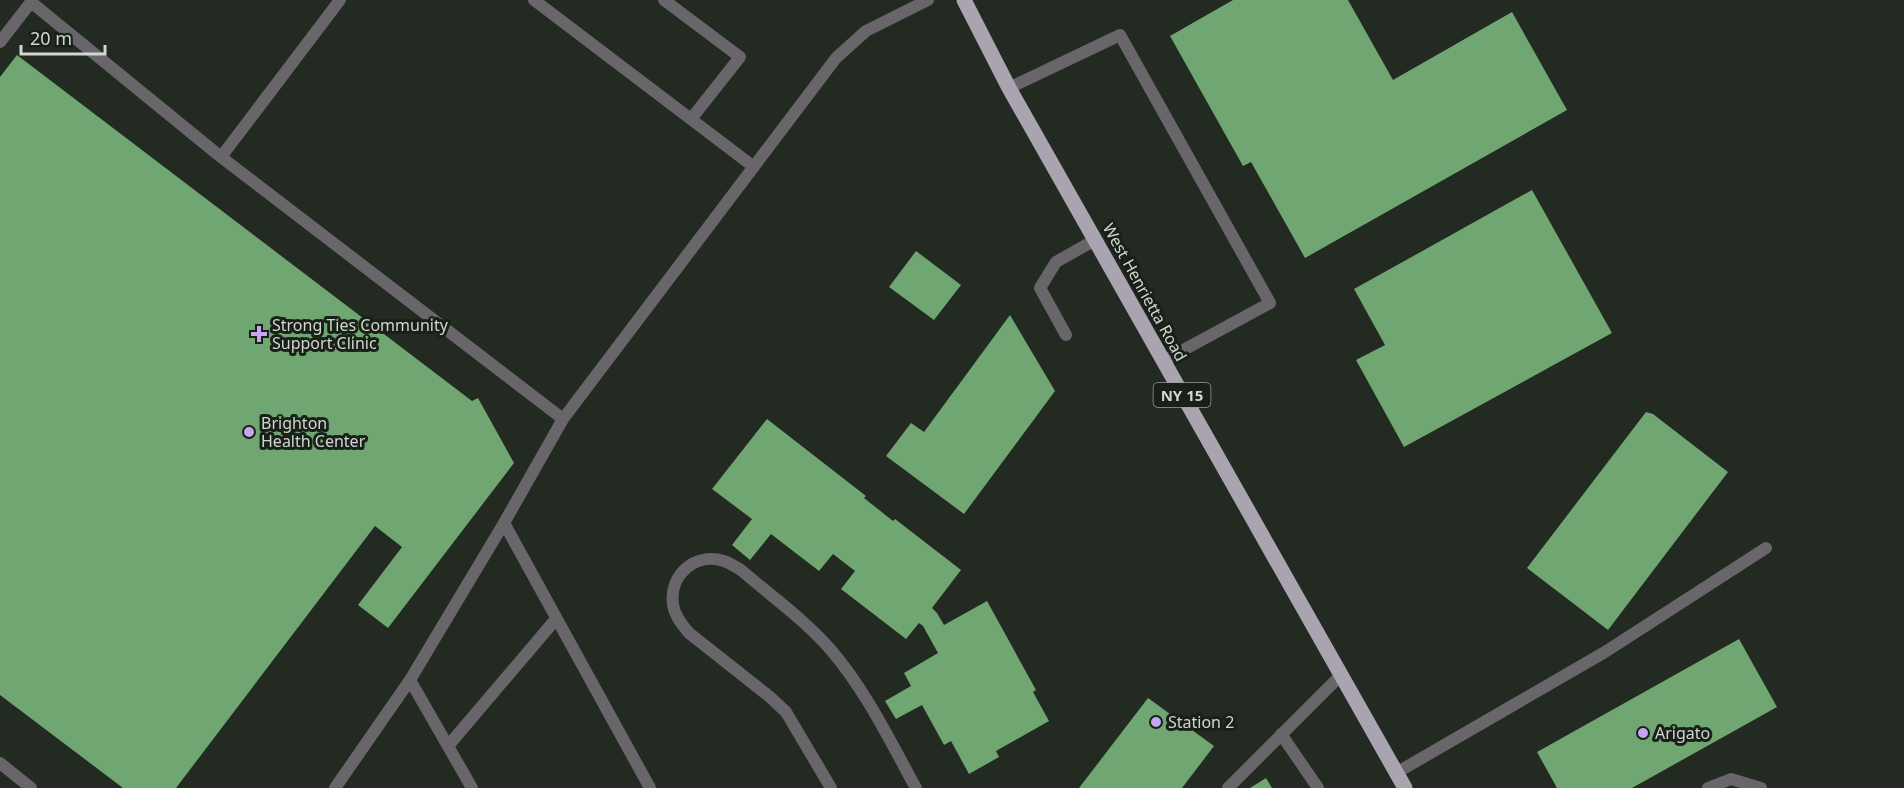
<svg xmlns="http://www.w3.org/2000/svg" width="1904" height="788" font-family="'Noto Sans',sans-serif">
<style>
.building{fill:#70a671}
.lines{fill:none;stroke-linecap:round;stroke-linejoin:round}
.lane{stroke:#68666b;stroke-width:12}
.primary{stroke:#a9a4af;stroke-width:15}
.poi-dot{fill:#c6a6f0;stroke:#182018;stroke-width:2}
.labels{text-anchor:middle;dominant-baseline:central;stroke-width:6;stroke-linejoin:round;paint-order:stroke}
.shield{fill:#182018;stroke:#9a9f99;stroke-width:1.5}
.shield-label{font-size:15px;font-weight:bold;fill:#d1d6d0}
.street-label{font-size:16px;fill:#d1d6d0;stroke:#182018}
.poi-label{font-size:16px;fill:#d1d6d0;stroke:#182018;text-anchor:start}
</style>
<rect width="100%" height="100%" fill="#222a22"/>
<path class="building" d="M1233,0H1348L1393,80L1512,12L1567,110L1305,258L1251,162L1243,166L1170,36Z
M17,55L472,401L478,398L514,463L388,628L358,605L402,547L375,526L176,788H123L0,695V77Z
M1532,190L1612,333L1404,447L1356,360L1385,345L1354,289Z
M916,251L961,285L934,320L889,287Z
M1010,315L1055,391L964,514L886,456L911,423L924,432Z
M1646,412L1653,414L1728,472L1608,630L1527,568Z
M767,419L866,496L864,498L893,521L895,519L961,570L932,608L937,613L944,625L987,601L1036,690L1033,692L1049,721L996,751L999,757L969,774L951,741L944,745L922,705L896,719L885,701L911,686L904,673L938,653L923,626L919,623L906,639L841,589L855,571L833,554L819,571L771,534L750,560L732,545L752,519L712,489Z
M1739,639L1777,707L1632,788H1557L1537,752Z
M1148,698L1214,746L1182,788H1079Z
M1266,778L1272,788H1250Z"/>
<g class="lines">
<path class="lane" d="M534,0L754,167
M664,0L740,57L691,119
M0,42L31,2L221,157L563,419
M1009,88L1120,35L1270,303L1163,361
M221,157L340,0
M1066,335L1040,288L1056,262L1095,240
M504,523L650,788
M410,680L472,788
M1281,734L1318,788
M448,746L556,619
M0,763L31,788
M1396,773L1605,652L1766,548
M335,788L410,680L504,523L563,419L836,58L866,31L928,0
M831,788L786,712L770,697L689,633C682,625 674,615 673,604C669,575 695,552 724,561C730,563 736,567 741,570C771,596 805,620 831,650C866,691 890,741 916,788
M1228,788L1341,675
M1708,788L1731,779L1761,788"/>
<path class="primary" d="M964,0L1009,88L1405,788"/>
</g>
<g class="poi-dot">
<path d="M256 325h6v6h6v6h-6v6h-6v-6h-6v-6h6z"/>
<circle cx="249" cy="432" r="6"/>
<circle cx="1156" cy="722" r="6"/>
<circle cx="1643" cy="733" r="6"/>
</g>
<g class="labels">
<rect class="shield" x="1153.5" y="383" width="57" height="24" rx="4.5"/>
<g class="shield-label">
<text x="1182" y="395">NY 15</text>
</g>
<g class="street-label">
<text transform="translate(1145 292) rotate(61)">West Henrietta Road</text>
</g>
<g class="poi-label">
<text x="272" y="325">Strong Ties Community<tspan x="272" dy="18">Support Clinic</tspan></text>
<text x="261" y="423">Brighton<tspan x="261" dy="18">Health Center</tspan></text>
<text x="1168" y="722">Station 2</text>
<text x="1655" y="733">Arigato</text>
</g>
</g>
<path d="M21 45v9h84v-9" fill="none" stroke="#d1d6d0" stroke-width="3"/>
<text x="30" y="45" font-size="18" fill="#d1d6d0" stroke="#182018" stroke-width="4.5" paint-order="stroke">20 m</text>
</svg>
